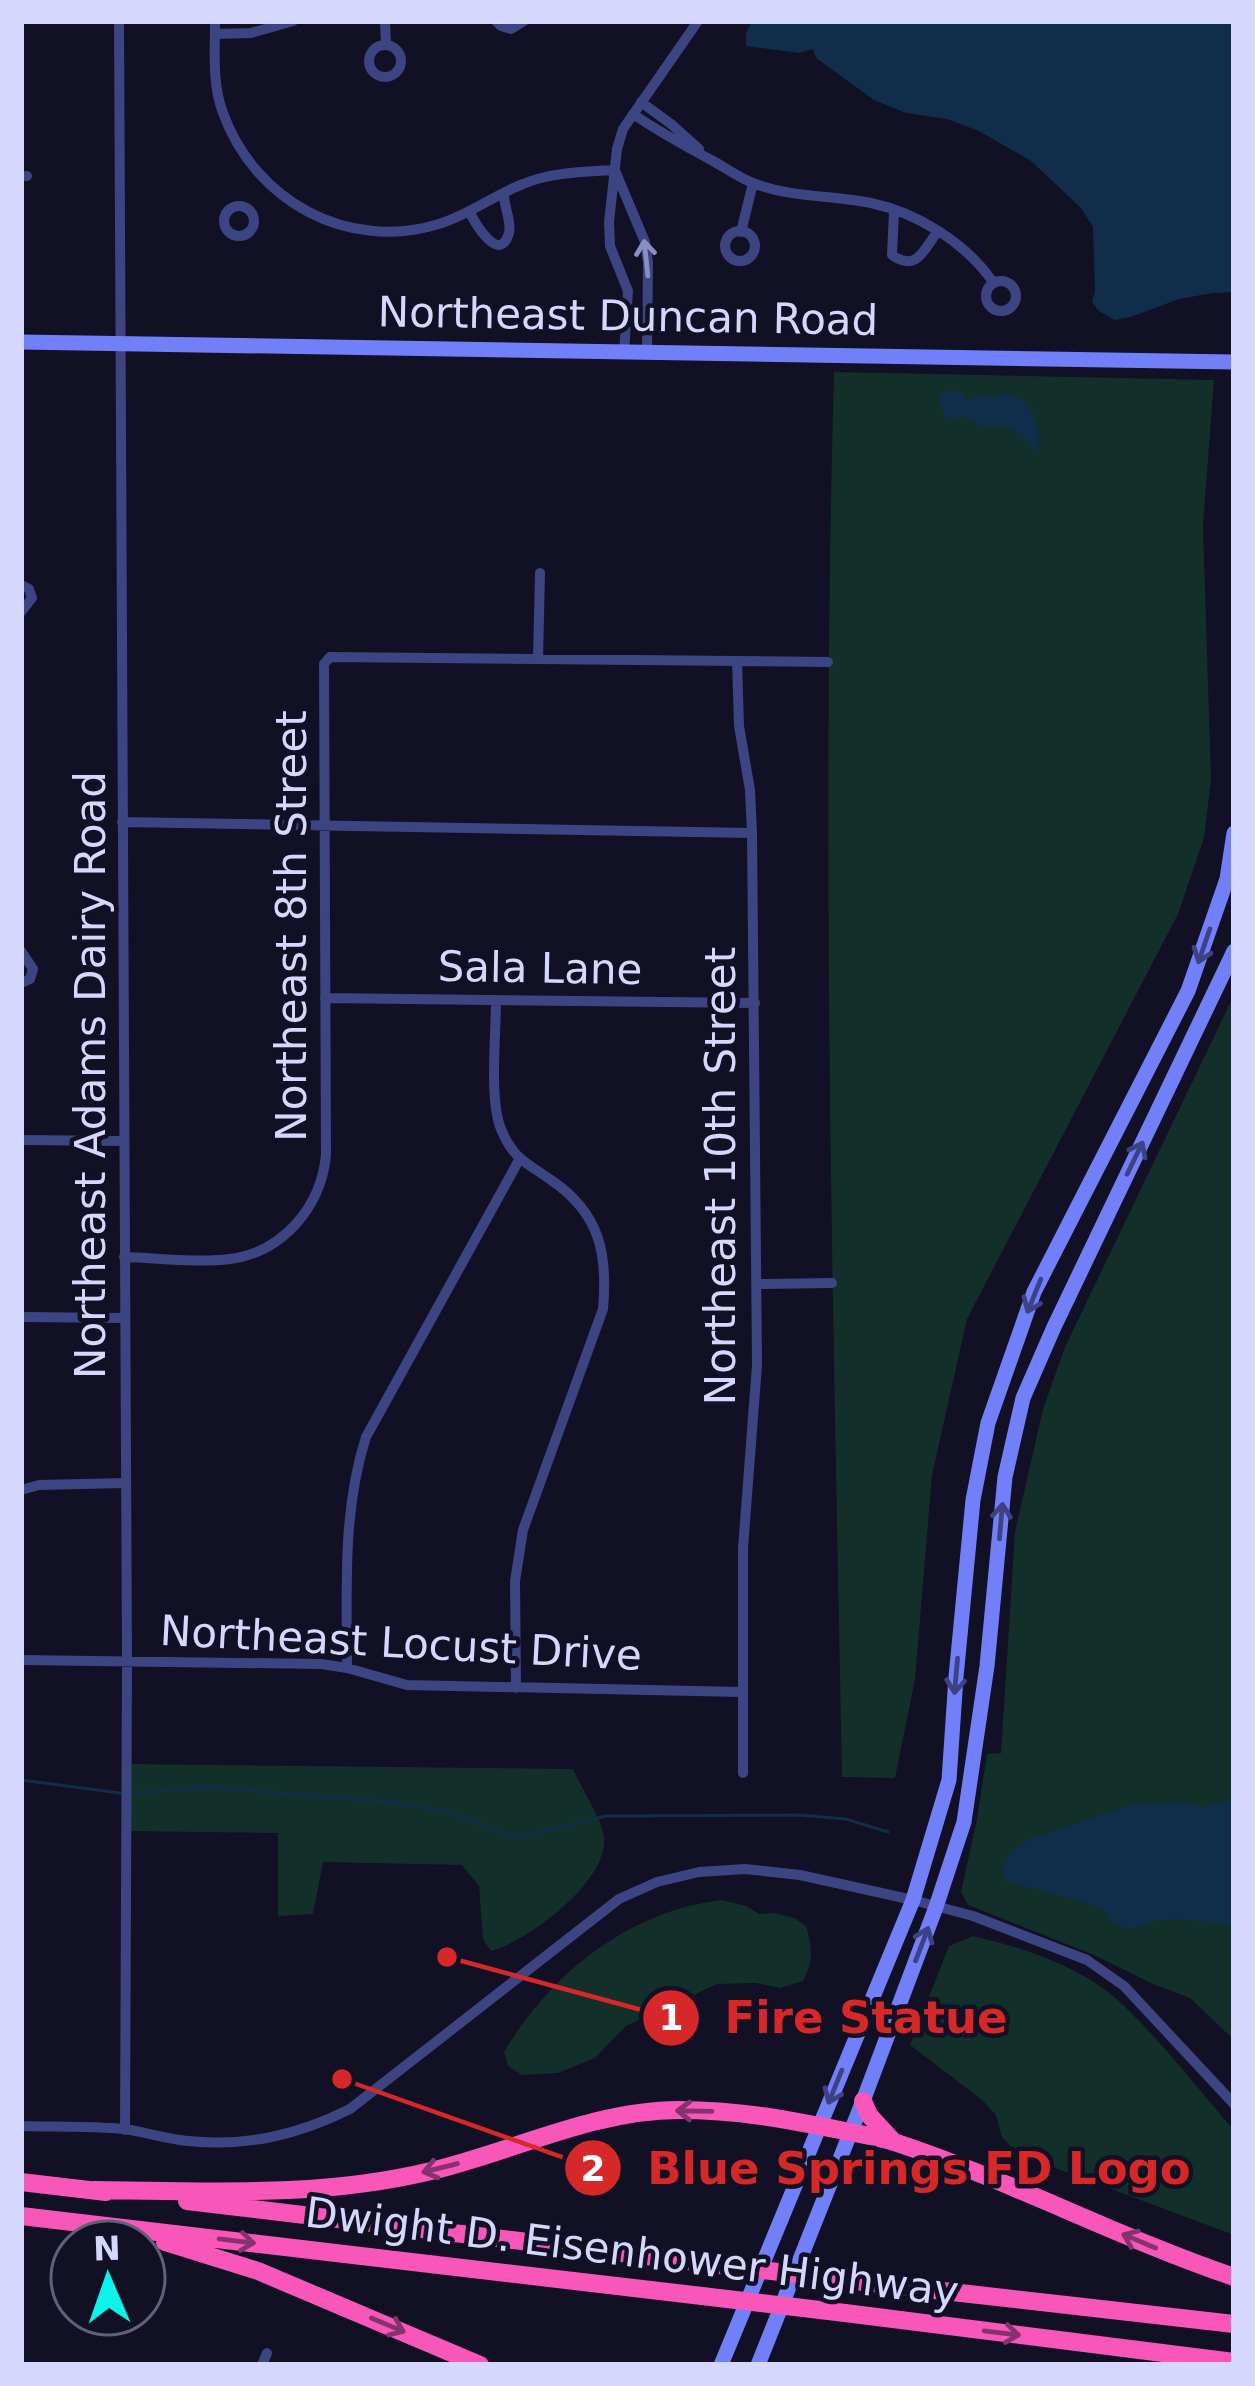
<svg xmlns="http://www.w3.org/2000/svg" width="1255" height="2386" font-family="'DejaVu Sans',sans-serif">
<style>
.green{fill:#132f2a}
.water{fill:#102d49}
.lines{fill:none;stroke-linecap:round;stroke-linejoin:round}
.stream{stroke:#102d49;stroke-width:3}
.street{stroke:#3d4482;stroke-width:10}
.secondary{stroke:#7180f9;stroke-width:15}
.highway{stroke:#f856b9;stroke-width:18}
.highway-bridge{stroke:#f856b9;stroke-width:18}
.oneway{stroke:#8a8ec0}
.oneway2{stroke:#3c4284}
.oneway3{stroke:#84336f}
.labels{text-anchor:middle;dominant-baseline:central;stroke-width:9;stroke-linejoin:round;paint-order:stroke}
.street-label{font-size:42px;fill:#d6d7fd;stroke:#111025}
.leader{fill:none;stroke:#d62828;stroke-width:4.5}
.callout-dot{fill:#d62828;stroke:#111025;stroke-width:4.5}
.mark-label{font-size:36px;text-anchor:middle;font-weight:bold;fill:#fff}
.callout-label{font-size:45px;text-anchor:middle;font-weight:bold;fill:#d62828;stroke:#111025;stroke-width:9;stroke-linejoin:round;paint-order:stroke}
</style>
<rect width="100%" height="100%" fill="#111025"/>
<path class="green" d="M834,372L1214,380L1203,525L1211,780L1204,838L1178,914L967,1319L932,1475L915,1679L895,1778L842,1777C833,1309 821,840 834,372Z
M1234,995V2040L1190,1998L1153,1984L1094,1955L968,1905L961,1892L977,1819L987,1754L1001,1753L1015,1532L1043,1409L1065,1347Z
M126,1764L573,1769C581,1788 602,1819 604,1837C609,1881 528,1941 491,1951L483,1939L479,1886L462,1865L323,1862L313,1914L278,1916V1833L125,1831Z
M722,1900L746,1906L759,1914L775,1913L794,1918L806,1926C812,1947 814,1961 803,1981L780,1988L756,1983L717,1984L626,2026L595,2058L558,2073L522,2075L508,2066L504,2052C551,1973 629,1911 722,1900Z
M973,1936C1025,1948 1084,1967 1123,2005C1163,2043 1198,2089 1234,2130V2235L1018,2154L1002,2137L996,2115L981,2099L910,2045L949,1946Z"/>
<path class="water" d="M752,21H1234V292L1213,293L1179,299L1131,317L1114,320L1099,311L1092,302L1095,291L1093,227L1081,208L1031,161L979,131L947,119L906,113L874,100L816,58L813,49L799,53L746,46V33Z
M951,390L964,394L969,401L978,395L996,398L1007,392C1031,398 1044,429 1037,453C1016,429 1012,424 979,427L967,417L948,420L940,404L941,395Z
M1234,1798V1927C1205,1921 1160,1913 1134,1929L1116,1926L1100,1907L1006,1881L1002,1868C1009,1853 1017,1847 1031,1839L1132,1805L1186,1803L1205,1807Z"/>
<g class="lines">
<path class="stream" d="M21,1780L120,1793
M136,1793L206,1787L391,1802L449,1812L517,1838L606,1816L798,1815L846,1819L888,1832"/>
<path class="street" d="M119,21L127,1661L125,2130
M215,21C215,52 212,84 223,113C255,201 347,252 439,224C469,215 494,195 523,184C551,172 584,172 614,170
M385,21L386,45
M496,21L501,26L511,29L524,21
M215,34L251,33L293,21
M369 61a16 16 0 1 1 32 0a16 16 0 1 1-32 0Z
M641,102L671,124L699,149
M633,114C659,132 685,146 713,161C726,168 739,178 753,183C791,198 833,195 871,203C918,213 966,243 993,282
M616,173L645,242L648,263L647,353
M21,176H27
M224 221a15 15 0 1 1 30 0a15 15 0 1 1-30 0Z
M469,211C474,221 499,266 509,233C512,221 503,205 504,193
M894,211L892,255C917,273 924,249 938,231
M725 246a15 15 0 1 1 30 0a15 15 0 1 1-30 0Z
M741,232L753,183
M986 296a15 15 0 1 1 30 0a15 15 0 1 1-30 0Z
M624,353L628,291L610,246L609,222L617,149L623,129L698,21
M21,585L29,589L32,598L21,612
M330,657L828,662
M538,659L540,573
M737,661L739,726L750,790L752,833L757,1365L743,1548V1773
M122,822L752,833
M21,951L33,969L30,979L21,983
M325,998L755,1003
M496,1001C496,1034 489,1100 501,1129C513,1159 527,1163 551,1180C600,1213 608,1254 603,1309L523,1530L515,1581L516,1688
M21,1140L124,1141
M124,1257C159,1258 196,1263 230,1259C283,1252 321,1207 326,1155L324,664L330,657
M757,1284L832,1283
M21,1317L123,1318
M21,1490L39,1485L125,1483
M21,1660L321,1664L347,1668L407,1685L742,1692
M347,1668C347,1590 342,1512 366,1437L519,1160
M21,2126C55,2127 90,2126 124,2129C145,2132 167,2139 188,2141C247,2147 298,2135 350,2109L619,1899L657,1882L699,1872L745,1869L800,1875L913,1900L973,1916L1087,1960L1124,1986L1234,2104
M262,2365L267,2353"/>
<path class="secondary" d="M21,342L1234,362
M721,2365L913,1900L949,1780L956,1677L973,1500L988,1423L1034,1292L1188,991L1227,879L1234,833
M758,2365L863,2101L936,1907L964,1822L987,1666L1005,1477L1023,1398L1054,1327L1234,951"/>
<path class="highway" d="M863,2101L869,2115L893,2141
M21,2182L106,2192
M94,2190C207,2191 320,2198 431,2171C511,2152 595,2110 678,2110C741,2110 789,2120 850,2132C865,2135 880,2137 894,2142C1010,2180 1119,2238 1234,2277
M187,2201L704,2263
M21,2216L702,2296
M165,2242L258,2271L480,2365
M846,2280L1234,2324
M845,2313L1234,2362"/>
<path class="highway-bridge" d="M704,2263L846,2280
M702,2296L845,2313"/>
</g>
<defs><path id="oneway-shaft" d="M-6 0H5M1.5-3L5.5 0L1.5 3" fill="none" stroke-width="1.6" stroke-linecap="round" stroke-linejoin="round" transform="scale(3)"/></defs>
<use class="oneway" href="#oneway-shaft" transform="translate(646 258) rotate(-96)"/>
<g class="oneway2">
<use href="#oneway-shaft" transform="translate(1204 946) rotate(109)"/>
<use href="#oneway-shaft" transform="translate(1135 1158) rotate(-64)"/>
<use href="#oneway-shaft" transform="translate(1034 1296) rotate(112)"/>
<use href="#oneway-shaft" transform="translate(1001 1521) rotate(-85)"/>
<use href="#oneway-shaft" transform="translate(956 1676) rotate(95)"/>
<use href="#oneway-shaft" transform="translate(922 1944) rotate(-69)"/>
<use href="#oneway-shaft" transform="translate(835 2087) rotate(112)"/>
</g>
<g class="oneway3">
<use href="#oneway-shaft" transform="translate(694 2111) rotate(-179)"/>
<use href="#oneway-shaft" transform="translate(440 2168) rotate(166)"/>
<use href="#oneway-shaft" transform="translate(237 2241) rotate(7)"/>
<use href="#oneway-shaft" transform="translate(1139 2241) rotate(-157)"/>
<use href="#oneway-shaft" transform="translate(388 2325) rotate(23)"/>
<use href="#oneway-shaft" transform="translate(1002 2333) rotate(7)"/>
</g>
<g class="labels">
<g class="street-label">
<text transform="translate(628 316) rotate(1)">Northeast Duncan Road</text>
<text transform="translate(291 926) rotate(-90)">Northeast 8th Street</text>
<text transform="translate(540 968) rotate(1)">Sala Lane</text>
<text transform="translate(90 1075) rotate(-90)">Northeast Adams Dairy Road</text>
<text transform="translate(720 1176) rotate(-90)">Northeast 10th Street</text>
<text transform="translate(401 1643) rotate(3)">Northeast Locust Drive</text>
<text transform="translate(632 2252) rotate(7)">Dwight D. Eisenhower Highway</text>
</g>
</g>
<path class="leader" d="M447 1957L671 2018M342 2079L593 2168"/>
<g class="callout-dot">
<circle cx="447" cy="1957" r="12"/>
<circle cx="342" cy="2079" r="12"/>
<circle cx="671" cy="2018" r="30"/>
<circle cx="593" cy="2168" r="30"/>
</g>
<g class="mark-label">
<text x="671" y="2030">1</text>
<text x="593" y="2181">2</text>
</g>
<g class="callout-label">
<text x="866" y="2033">Fire Statue</text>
<text x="919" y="2184">Blue Springs FD Logo</text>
</g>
<rect width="1255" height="2386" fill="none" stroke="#d6d7fd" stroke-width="48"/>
<g transform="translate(108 2278) rotate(358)"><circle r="57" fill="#111025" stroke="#60607b" stroke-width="3"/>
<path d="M0-9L21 45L0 30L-21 45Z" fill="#0bf4ec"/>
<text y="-18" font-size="33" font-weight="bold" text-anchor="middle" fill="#d6d7fd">N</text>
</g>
</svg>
